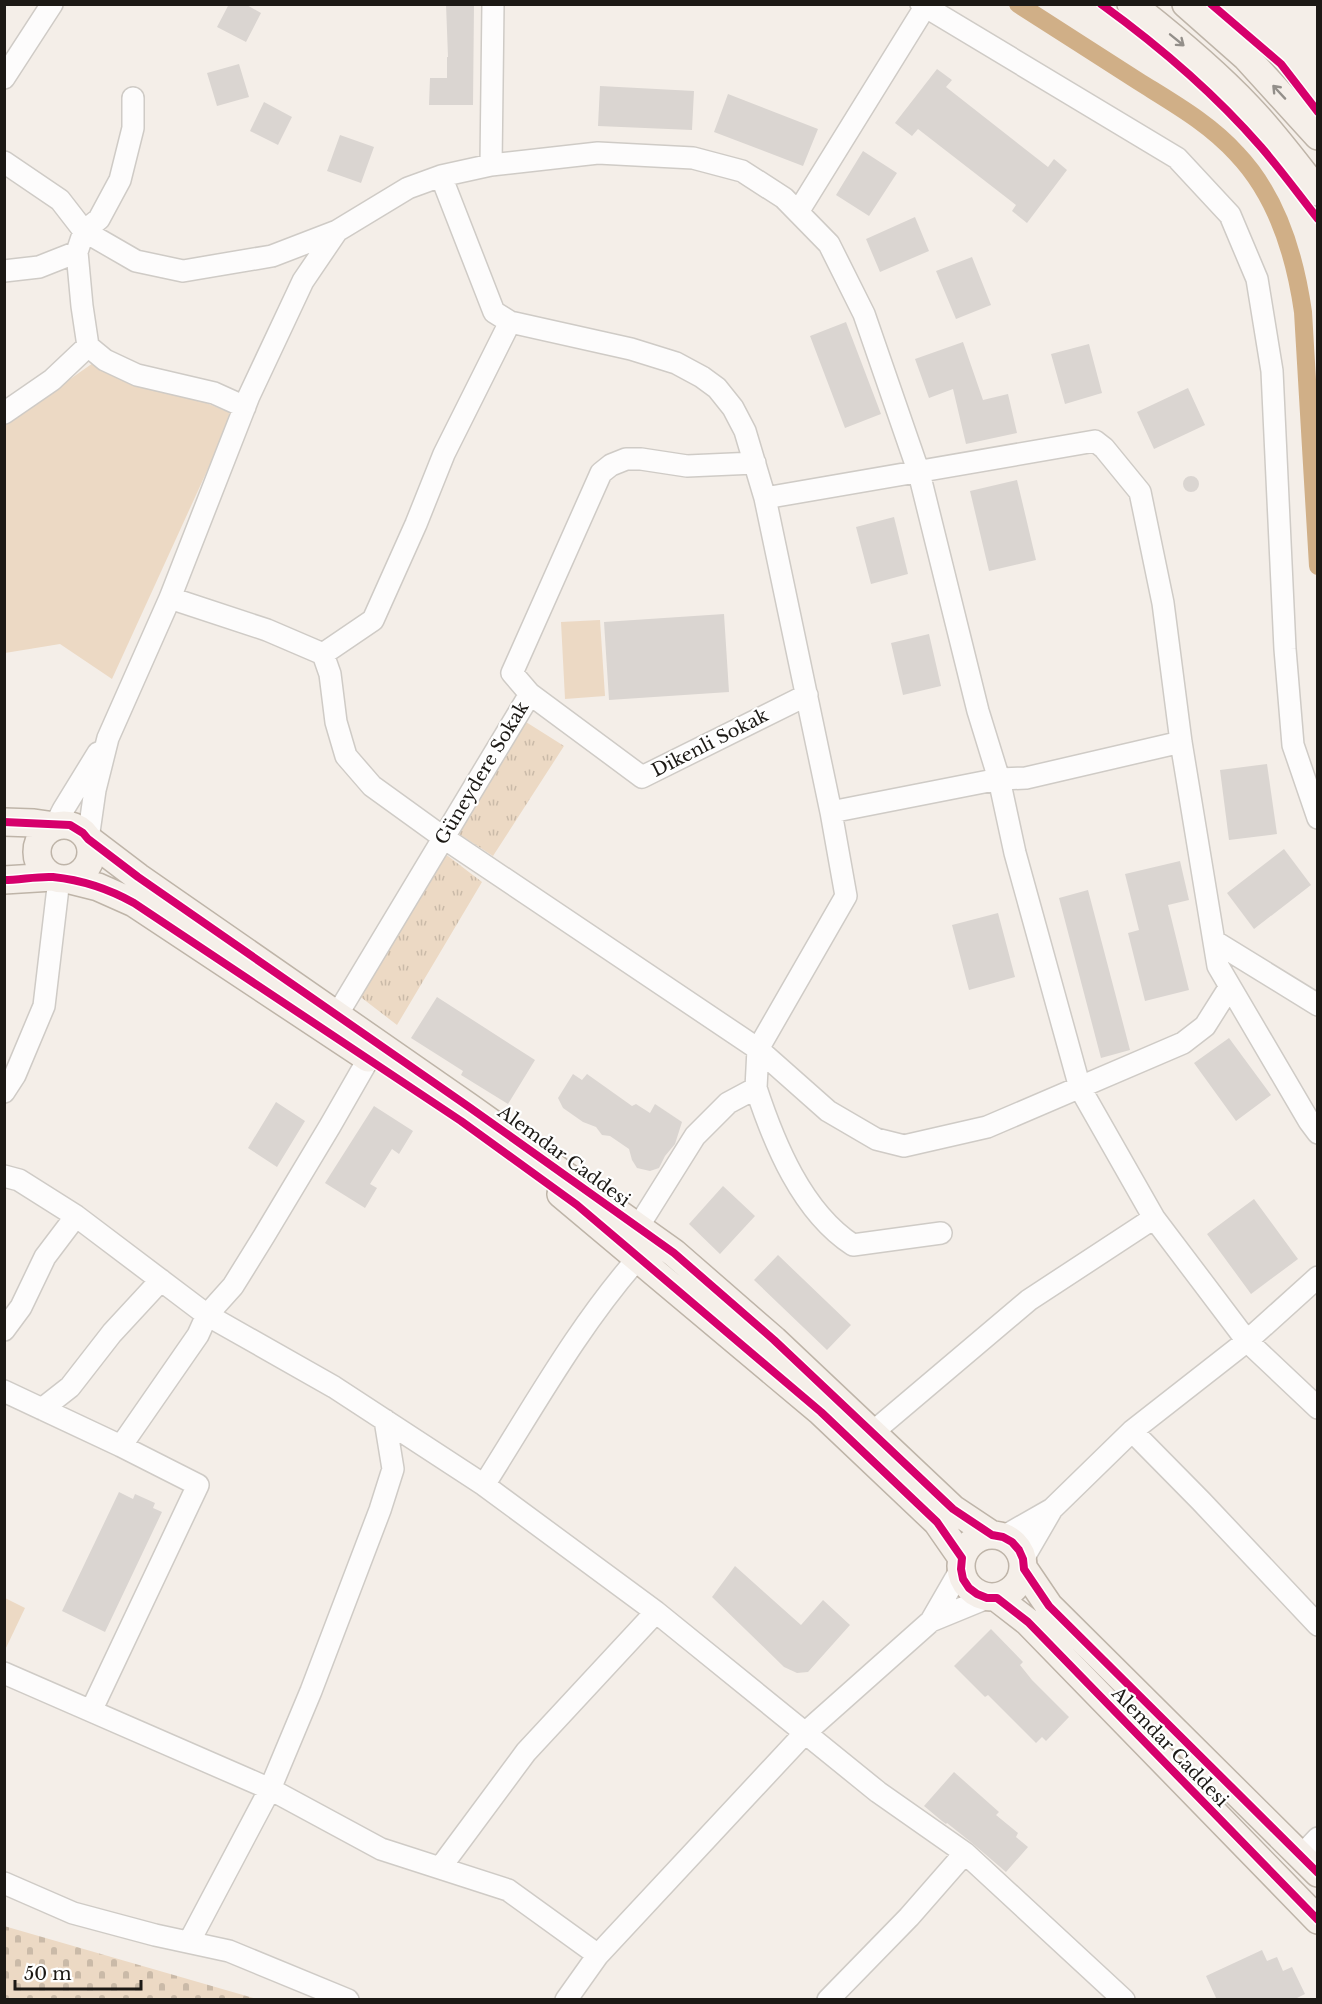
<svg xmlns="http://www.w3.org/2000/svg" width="1322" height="2004" font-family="'Libre Baskerville',serif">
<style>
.green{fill:#ecd9c4}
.cemetery{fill:url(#cemetery-stones)}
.park{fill:url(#park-tufts)}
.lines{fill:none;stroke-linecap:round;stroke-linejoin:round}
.canal{stroke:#d0af87;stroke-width:18}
.building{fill:#dad5d1}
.minor-casing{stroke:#cfcbc6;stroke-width:24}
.major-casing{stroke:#beb4a8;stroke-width:30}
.minor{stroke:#fdfcfc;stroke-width:21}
.major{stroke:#f5efe9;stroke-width:27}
.cycleway-casing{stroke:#fff;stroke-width:11}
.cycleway{stroke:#d6006c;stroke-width:8}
.oneway{stroke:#938f8a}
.labels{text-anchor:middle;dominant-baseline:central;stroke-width:4.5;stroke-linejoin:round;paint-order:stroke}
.street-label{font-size:18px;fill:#1c1915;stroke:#fff}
</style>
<defs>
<pattern id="cemetery-stones" width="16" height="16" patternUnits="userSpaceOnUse" patternTransform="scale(1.5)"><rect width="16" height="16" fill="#ecd9c4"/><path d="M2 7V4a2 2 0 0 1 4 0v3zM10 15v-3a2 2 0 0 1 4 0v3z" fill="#cabaa8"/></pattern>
<pattern id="park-tufts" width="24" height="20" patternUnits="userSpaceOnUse" patternTransform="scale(1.5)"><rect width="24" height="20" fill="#ecd9c4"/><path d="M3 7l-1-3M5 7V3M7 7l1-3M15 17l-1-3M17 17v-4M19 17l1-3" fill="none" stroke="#cabaa8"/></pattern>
</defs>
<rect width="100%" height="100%" fill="#f4eee8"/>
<path class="green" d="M93,363L187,395L233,414L112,679L60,644L5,653V425Z
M600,620L605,696L565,699L561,622Z
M5,1598L25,1608L5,1650Z"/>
<path class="cemetery" d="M4,1926L257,1999H5Z"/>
<path class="park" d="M526,722L564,746L493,856L456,832Z
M444,853L482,882L397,1025L358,995Z"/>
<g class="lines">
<path class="canal" d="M1018,4C1058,30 1098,55 1138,81C1173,103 1209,123 1237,154C1278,197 1295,256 1303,312L1318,566"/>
</g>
<path class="building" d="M229,4H245L261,13L246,42L217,27Z
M446,4H474L473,105H429L430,78H447V57H448Z
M239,64L249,97L217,106L207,73Z
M937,69L952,80L946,87L1048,167L1054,159L1067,170L1027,223L1012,211L1016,205L918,129L912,136L895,123Z
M600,86L694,91L692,130L598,126Z
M728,94L818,129L803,166L714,132Z
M264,102L292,117L278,145L250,131Z
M340,135L374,147L361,183L327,171Z
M863,151L897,173L869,216L836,195Z
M915,217L929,251L880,272L866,239Z
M972,257L991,305L956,319L936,271Z
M846,322L881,414L845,428L810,336Z
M963,342L983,400L1008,394L1017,433L966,444L953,389L929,398L915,359Z
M1089,344L1102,393L1065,404L1051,354Z
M1188,388L1205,425L1154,449L1137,412Z
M1183 484a8 8 0 1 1 16 0a8 8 0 1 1-16 0Z
M1017,480L1036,560L989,571L970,491Z
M894,517L908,574L871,584L856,527Z
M724,614L729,692L609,700L604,622Z
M929,634L941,686L903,695L891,643Z
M1267,764L1277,834L1229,840L1220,770Z
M1284,849L1311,885L1254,929L1227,893Z
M1180,861L1189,900L1168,905L1189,990L1145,1001L1128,933L1139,930L1125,874Z
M1088,890L1130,1050L1101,1058L1059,898Z
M998,913L1015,977L969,990L952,925Z
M437,997L535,1060L508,1104L461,1075L463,1071L411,1038Z
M1229,1038L1271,1095L1236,1121L1194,1063Z
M573,1074L582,1080L587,1074L632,1106L636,1104L650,1113L655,1104L682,1122L675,1144L665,1156L659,1168L650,1171L637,1168L632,1160L629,1149L610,1136L602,1135L596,1127L583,1122L563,1108L558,1098Z
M276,1102L305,1121L277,1167L248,1148Z
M374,1106L413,1131L399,1154L392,1149L370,1184L377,1188L365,1208L325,1183Z
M723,1186L755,1216L720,1254L689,1224Z
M1254,1199L1298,1259L1251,1294L1207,1234Z
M778,1255L851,1325L827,1350L754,1280Z
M119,1492L133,1499L135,1494L155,1503L153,1508L162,1512L105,1632L62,1611Z
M735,1566L801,1625L823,1600L850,1625L808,1672L797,1673L784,1667L712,1597Z
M991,1629L1023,1662L1020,1665L1032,1680L1069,1717L1046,1741L1042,1737L1036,1743L988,1695L985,1697L954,1666Z
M954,1772L999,1812L996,1815L1018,1833L1016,1837L1028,1847L1006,1872L972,1843L947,1823L946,1824L942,1821L924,1806Z
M1262,1950L1267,1961L1277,1957L1283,1971L1292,1967L1305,1994L1293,2000H1217L1206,1976Z"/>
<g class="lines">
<g class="minor-casing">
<path id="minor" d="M921,4L1177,158L1230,215L1257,279L1272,371L1285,649L1293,745L1318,818
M4,78L52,4
M133,98V128L120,180L99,219L84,231L77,252L82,306L88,346L105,360L137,375L214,393L245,407
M4,162L60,200L84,231L136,261L183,271L272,256L337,231L408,188L441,176L491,165L598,153L693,158L742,171L784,198L829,244L864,314L919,473L978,711L999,779L1015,853L1080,1088L1154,1218L1247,1341L1318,1277
M491,165L493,4
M441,176L494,312L510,322L631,349L676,363L702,377L717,388L733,408L745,431L765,498L831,812L846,896L758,1049L828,1111L876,1139L904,1146L987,1127L1183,1043L1205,1026L1229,988
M798,212L925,7
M4,271L39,267L77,252
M4,413L52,380L88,346
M765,498L1095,441L1104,448L1140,492L1163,603L1181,742L1218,966L1309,1121L1318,1133
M170,598L267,630L323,654L330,674L336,722L346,756L372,786L444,838L758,1049L756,1088L728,1103L695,1136L638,1227
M323,654L373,620L416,524L444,454L510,322
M530,694L642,777L807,695
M831,812L999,779L1026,778L1181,742
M55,826L63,810L98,753
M88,839L95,790L108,738L170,598L249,396L303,281L337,231
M1214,941L1318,1005
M337,1015L530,694L512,673L601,473L611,465L626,459H641L687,466L755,463
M756,1088C774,1143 802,1212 853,1245L941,1233
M4,1092L15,1075L44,1006L59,879
M4,1176L19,1180L76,1216L207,1315L334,1387L484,1485L656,1612L878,1792L965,1853L1124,2000
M4,1330L21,1307L45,1257L76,1216
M4,1391L121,1446L198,1335L207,1315L233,1286L264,1236L330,1126L369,1058
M42,1409L70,1387L112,1333L161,1280
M1132,1431L1201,1501L1318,1625
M873,1432L1029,1300L1154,1218
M484,1485C533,1408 578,1326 639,1257
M1003,1537L1052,1509L1132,1431L1247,1341L1318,1408
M1023,1559L1052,1509
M931,1621L987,1598
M4,1673L270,1789L381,1849L508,1890L598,1955
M91,1711L198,1485L121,1446
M1301,1856L1318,1838
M440,1868L526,1752L656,1612
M4,1883L73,1913L155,1935L229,1951L348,2000
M189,1942L270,1789L311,1691L380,1510L393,1469L385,1420
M566,2000L598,1955L805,1733L931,1621L961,1569
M828,2000L909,1917L965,1853"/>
</g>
<g class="major-casing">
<path id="major" d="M1131,4C1172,36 1212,69 1248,107C1273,133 1295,163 1318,192
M1186,4L1246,57L1318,136
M4,822L34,823L55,826
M37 852a27 27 0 1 1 54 0a27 27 0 1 1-54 0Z
M88,839L138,877L469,1107L674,1253L774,1340L953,1509L992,1535
M66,879L98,887L134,903L368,1058
M4,880L53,877
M561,1194L821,1412L937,1522L962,1558
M961 1566a31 31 0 1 1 62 0a31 31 0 1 1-62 0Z
M1024,1569L1049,1606L1318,1873
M997,1598L1028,1622L1318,1920"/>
</g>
<use href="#minor" class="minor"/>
<use href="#major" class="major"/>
<g class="cycleway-casing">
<path id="cycleway" d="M1101,4C1159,46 1214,93 1261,147C1281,170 1299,195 1318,219
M1211,4L1281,64L1318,112
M4,822L70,825L83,833L88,839L138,877L469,1107L674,1253L774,1340L953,1509L992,1535L1003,1537L1012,1542L1019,1550L1023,1559L1024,1569L1049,1606L1318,1873
M4,880C20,880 37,876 53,877C82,880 109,889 134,903L461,1121L577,1205L821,1412L937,1522L962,1558L961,1569L963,1579L969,1588L977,1594L987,1598H997L1028,1622L1318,1920"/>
</g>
<use href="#cycleway" class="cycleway"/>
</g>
<defs><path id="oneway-shaft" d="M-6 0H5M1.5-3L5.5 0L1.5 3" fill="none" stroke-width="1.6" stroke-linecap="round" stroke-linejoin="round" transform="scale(1.5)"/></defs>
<g class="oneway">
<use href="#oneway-shaft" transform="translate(1177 40) rotate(39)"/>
<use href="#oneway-shaft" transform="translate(1279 92) rotate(-133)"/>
</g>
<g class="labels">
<g class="street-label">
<text transform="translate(710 743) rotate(-27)">Dikenli Sokak</text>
<text transform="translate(482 773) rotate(-59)">Güneydere Sokak</text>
<text transform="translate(564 1156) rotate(36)">Alemdar Caddesi</text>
<text transform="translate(1170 1747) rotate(46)">Alemdar Caddesi</text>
</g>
</g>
<rect width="1322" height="2004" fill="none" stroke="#1c1915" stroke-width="12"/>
<path d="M15 1980v9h126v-9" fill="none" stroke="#1c1915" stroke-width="3"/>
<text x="24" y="1980" font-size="18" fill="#1c1915" stroke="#ffffff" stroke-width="4.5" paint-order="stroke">50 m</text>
</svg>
